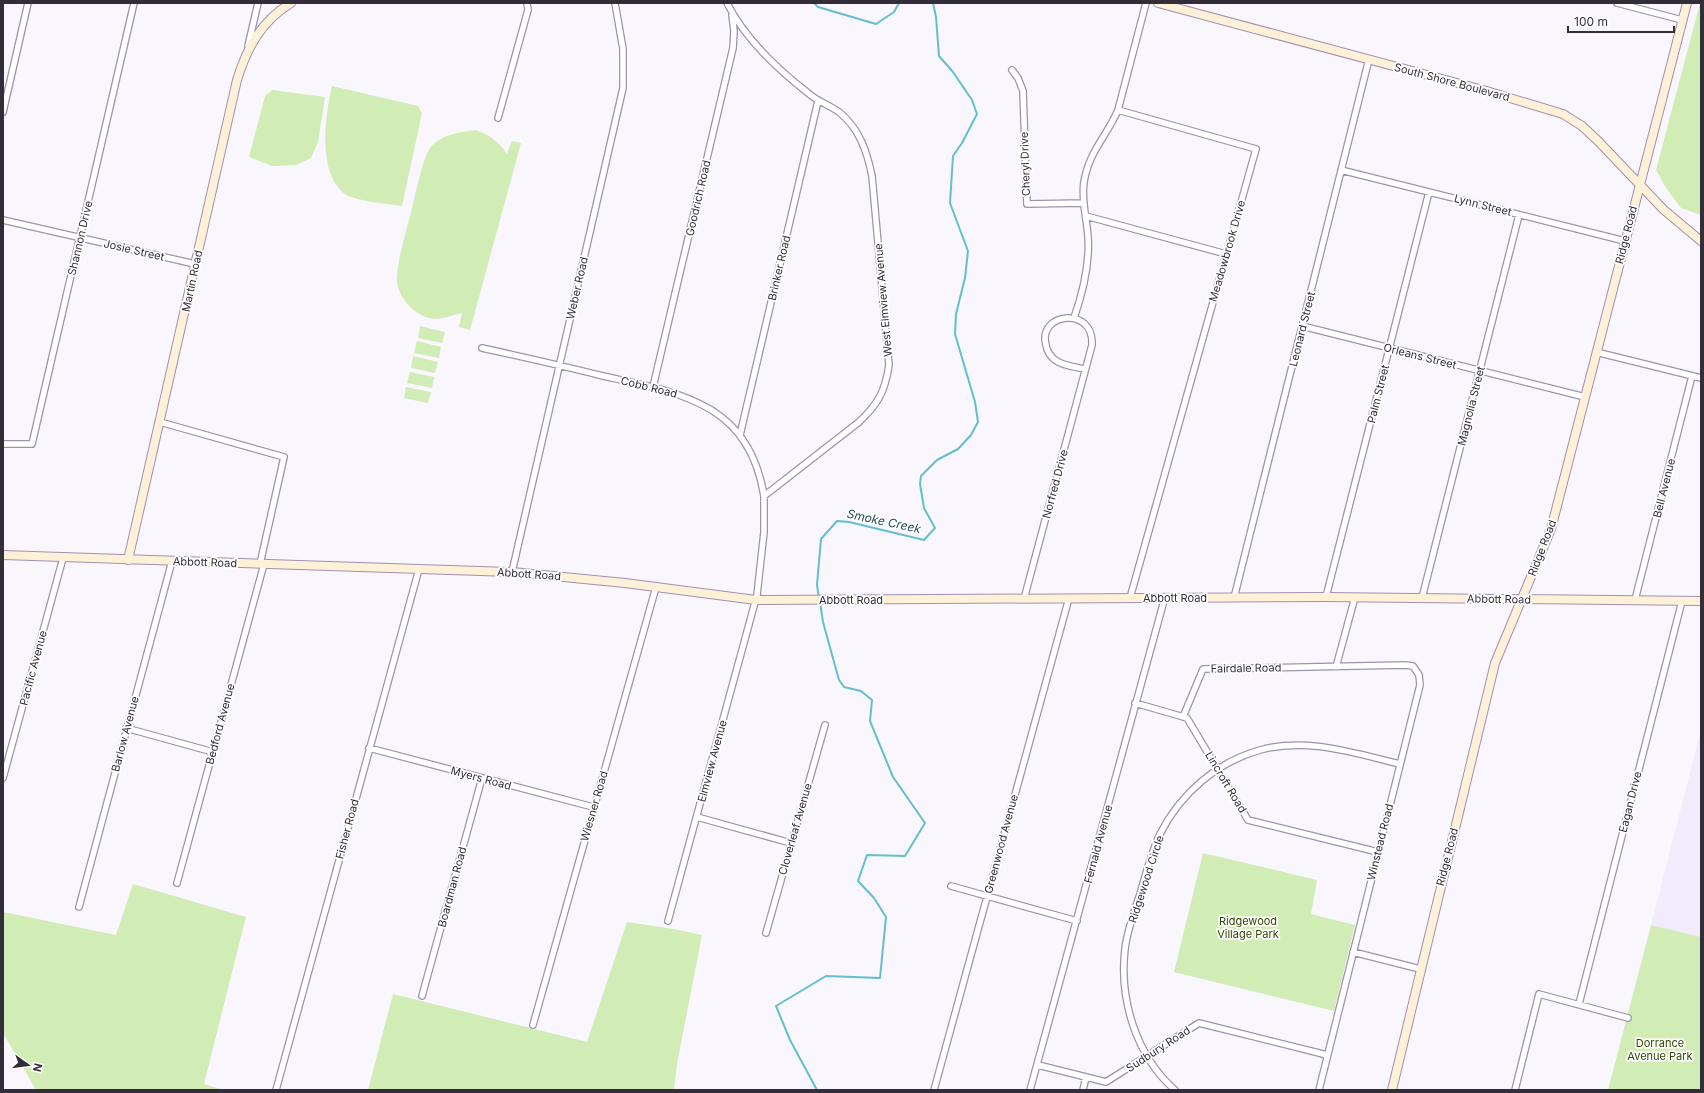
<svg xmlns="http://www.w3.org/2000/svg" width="1704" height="1093" font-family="Inter,sans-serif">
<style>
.built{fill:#f2ebfb}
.green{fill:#d2ecb6}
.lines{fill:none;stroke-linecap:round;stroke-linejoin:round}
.stream{stroke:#63bfce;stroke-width:2}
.street-casing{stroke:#9f91b0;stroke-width:8}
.secondary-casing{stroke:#9f91b0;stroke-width:10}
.street{stroke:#fff;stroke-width:5.5}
.secondary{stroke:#fef1d8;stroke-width:8}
.labels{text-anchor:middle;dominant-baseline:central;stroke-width:3.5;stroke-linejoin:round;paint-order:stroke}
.street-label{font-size:11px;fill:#332d3a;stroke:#fff}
.park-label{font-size:11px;fill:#2e4801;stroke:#fff}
.water-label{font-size:12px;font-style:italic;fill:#234d54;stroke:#fff}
</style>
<rect width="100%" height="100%" fill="#f9f6fd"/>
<path class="built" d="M1701,730V937L1651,925Z"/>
<path class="green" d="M1700,3H1701V215L1681,208L1666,188L1656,170Z
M332,86L418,106L422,113L402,206C390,204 354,201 345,194C317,173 325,116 332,86Z
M272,90L325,97L318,142L311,158L296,165L272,166L249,157L265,96Z
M475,130C490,135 498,141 507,154L512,141L521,143L470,330L459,327L462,313C453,315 439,321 429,318C413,314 396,295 397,278C398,256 406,233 411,212C416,194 421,163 430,148C439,135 461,132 475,130Z
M420,326L445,332L442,343L418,338Z
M417,341L441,347L439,358L414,353Z
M413,356L438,362L435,373L411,368Z
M410,372L434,377L432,388L407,383Z
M406,387L431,392L428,403L404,398Z
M1203,853L1317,880L1311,914L1355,925L1334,1011L1174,972Z
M133,884L246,917L204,1084L224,1090H36L3,1033V912L116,935Z
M627,922L674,929L702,935L677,1064L674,1090H368L393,994L587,1042Z
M1651,925L1701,937V1090H1608Z"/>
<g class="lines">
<path class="stream" d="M814,3L818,7L876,24L894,12L899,3
M819,598L817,585L821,539L837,521L849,522L924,540L935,528L924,508L920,484L921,476L937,460L958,449L971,435L978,422L975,402L955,334L956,314L965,278L968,251L950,203L953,156L962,143L977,114L972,100L953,72L939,56L936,17L933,3
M817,1090L790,1040L776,1006L826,976L880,978L886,917L874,898L858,881L867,855L905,856L925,823L893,777L870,721L872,700L861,691L844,687L839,680L823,622L820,602"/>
<g class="street-casing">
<path id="street" d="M1617,3L1682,20
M248,46L258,3
M1012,70L1018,78L1023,91L1027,204L1084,203
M1118,110L1256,149L1130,598
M3,112L28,3
M498,118L528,10L527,3
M1341,170L1625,241
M1086,216L1226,254
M3,220L195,264
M1074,318C1083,292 1090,265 1088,237C1087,219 1081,200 1084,182C1089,151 1107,136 1118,110L1146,3
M1302,326L1585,397
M482,348C523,357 563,366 603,376C681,393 749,403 764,496
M1596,352L1701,378
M653,387L733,48L734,31L732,15
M160,422L284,457L260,564
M740,435L818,101
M3,444H32L134,3
M512,572L623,88V49L615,3
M1326,597L1429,192
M1234,598L1369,59
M1422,598L1519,215
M1024,599L1092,345C1094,305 1037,313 1046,345C1047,351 1050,356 1055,360C1063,366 1075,367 1085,369
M1635,600L1692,376
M1336,667L1355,597
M1135,703L1187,718L1248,820L1378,852
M1183,717L1203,669L1405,665L1413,666L1419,675L1420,685L1319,1090
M126,728L213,752
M369,748L593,807
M3,778L63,558
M697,817L791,843
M177,883L264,564
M951,886L1077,921
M79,907L172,561
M668,921L757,595L764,532V496L859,422C878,404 885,392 889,365L872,176C867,151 859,128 839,112C829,105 817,101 808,93C776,68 745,39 727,3
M766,933L825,725
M1353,952L1420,969
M422,996L482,778
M1579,1004L1682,601
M533,1025L656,587
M1038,1065L1106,1082L1199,1023L1327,1055
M276,1090L419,569
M934,1090L1069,598
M1030,1090L1165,597
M1083,1090L1086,1077
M1175,1090C1136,1056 1119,999 1125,949C1127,931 1134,912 1140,894C1146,874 1151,853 1160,834C1180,794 1217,762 1260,750C1306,737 1354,753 1400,764
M1515,1090L1539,994L1628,1018"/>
</g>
<g class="secondary-casing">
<path id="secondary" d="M1158,3L1483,90L1563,114L1582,126L1598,141L1664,210L1701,241
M3,555L512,572L625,583L756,600L1326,597L1701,601
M128,560L237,80C247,48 261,21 291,3
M1392,1090L1495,663L1551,529L1687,3"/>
</g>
<use href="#street" class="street"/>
<use href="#secondary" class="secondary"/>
</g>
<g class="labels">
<g class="street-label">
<text transform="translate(1452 82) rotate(15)">South Shore Boulevard</text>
<text transform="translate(1025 164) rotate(-92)">Cheryl Drive</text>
<text transform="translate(698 198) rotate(-77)">Goodrich Road</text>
<text transform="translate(1483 205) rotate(14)">Lynn Street</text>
<text transform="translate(1626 235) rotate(-76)">Ridge Road</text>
<text transform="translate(80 238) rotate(-77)">Shannon Drive</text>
<text transform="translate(134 250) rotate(13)">Josie Street</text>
<text transform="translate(1227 251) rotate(-74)">Meadowbrook Drive</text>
<text transform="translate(779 268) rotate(-77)">Brinker Road</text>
<text transform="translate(192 281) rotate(-78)">Martin Road</text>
<text transform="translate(577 288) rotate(-77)">Weber Road</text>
<text transform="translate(883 300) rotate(-95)">West Elmview Avenue</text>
<text transform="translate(1302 329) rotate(-76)">Leonard Street</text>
<text transform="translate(1420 356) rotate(14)">Orleans Street</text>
<text transform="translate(649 387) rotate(14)">Cobb Road</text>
<text transform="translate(1378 394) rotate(-76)">Palm Street</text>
<text transform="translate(1471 406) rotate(-76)">Magnolia Street</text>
<text transform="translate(1055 484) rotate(-75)">Norfred Drive</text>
<text transform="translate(1664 488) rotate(-76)">Bell Avenue</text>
<text transform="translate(1542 548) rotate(-69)">Ridge Road</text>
<text transform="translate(205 562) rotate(2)">Abbott Road</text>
<text transform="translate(529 574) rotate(4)">Abbott Road</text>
<text x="1175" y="598">Abbott Road</text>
<text transform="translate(1499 599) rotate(1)">Abbott Road</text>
<text x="851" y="600">Abbott Road</text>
<text transform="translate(33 668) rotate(-75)">Pacific Avenue</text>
<text transform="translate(1246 668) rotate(-1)">Fairdale Road</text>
<text transform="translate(220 724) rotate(-75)">Bedford Avenue</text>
<text transform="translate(125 734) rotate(-75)">Barlow Avenue</text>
<text transform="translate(712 761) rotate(-75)">Elmview Avenue</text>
<text transform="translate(481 778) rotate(15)">Myers Road</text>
<text transform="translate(1226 782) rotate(59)">Lincroft Road</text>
<text transform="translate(1630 802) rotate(-76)">Eagan Drive</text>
<text transform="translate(594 806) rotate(-74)">Wiesner Road</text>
<text transform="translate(347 829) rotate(-75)">Fisher Road</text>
<text transform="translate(795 829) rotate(-74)">Cloverleaf Avenue</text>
<text transform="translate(1380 842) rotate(-76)">Winstead Road</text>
<text transform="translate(1001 844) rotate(-75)">Greenwood Avenue</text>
<text transform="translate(1098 844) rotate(-75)">Fernald Avenue</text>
<text transform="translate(1447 857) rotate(-76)">Ridge Road</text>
<text transform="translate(1146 879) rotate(-72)">Ridgewood Circle</text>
<text transform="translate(452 887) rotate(-75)">Boardman Road</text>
<text transform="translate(1158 1049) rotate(-33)">Sudbury Road</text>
</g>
<g class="park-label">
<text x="1248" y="921">Ridgewood<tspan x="1248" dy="13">Village Park</tspan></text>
<text x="1660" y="1043">Dorrance<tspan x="1660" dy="13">Avenue Park</tspan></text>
</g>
<g class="water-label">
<text transform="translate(884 521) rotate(12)">Smoke Creek</text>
</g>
</g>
<rect width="1704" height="1093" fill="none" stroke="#332d3a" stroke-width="8"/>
<g transform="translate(28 1065) rotate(104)" stroke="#ffffff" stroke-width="3" paint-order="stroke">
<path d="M0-3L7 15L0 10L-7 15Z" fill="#332d3a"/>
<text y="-6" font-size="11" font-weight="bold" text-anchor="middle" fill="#332d3a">N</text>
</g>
<path d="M1568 26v6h106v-6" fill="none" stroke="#332d3a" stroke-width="2"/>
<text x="1574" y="26" font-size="12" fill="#332d3a" stroke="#ffffff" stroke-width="3" paint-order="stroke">100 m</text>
</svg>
